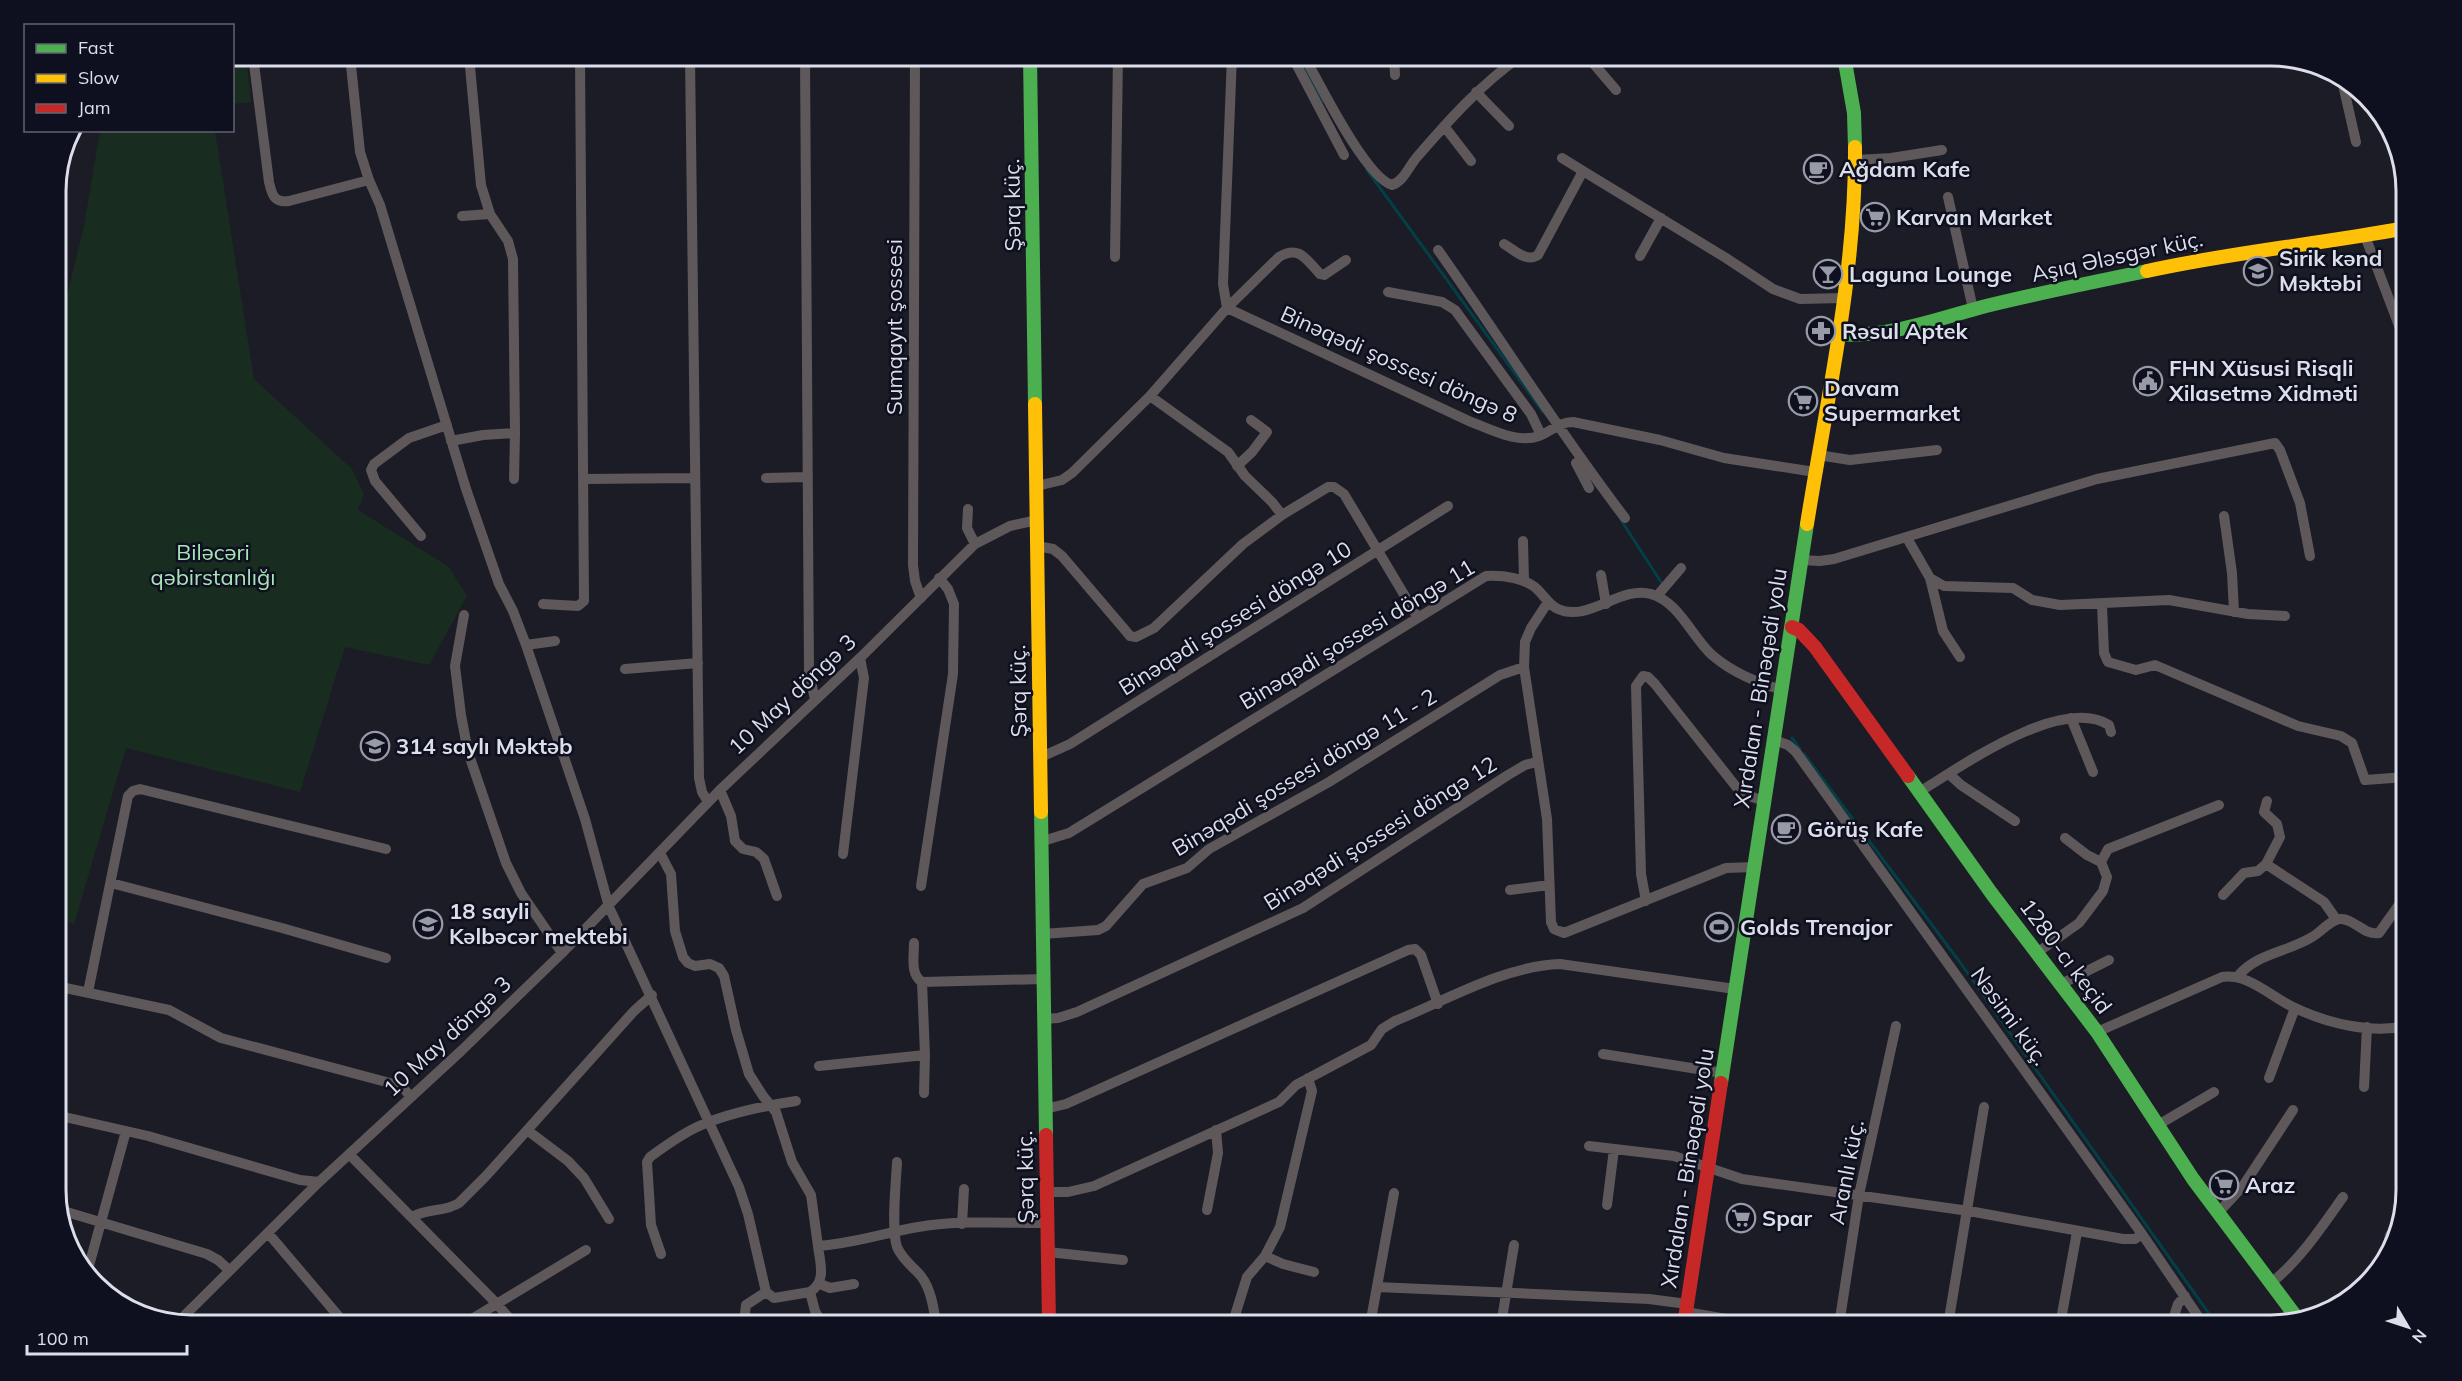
<svg xmlns="http://www.w3.org/2000/svg" width="2462" height="1381" font-family="Mulish,sans-serif">
<style>
.green{fill:#182d1f}
.lines{fill:none;stroke-linecap:round;stroke-linejoin:round}
.stream{stroke:#023f46;stroke-width:3}
.street{stroke:#5e585b;stroke-width:10}
.fast{stroke:#4caf50;stroke-width:14}
.slow{stroke:#ffc107;stroke-width:14}
.jam{stroke:#c62828;stroke-width:14}
.labels{text-anchor:middle;dominant-baseline:central;stroke-width:5;stroke-linejoin:round;paint-order:stroke}
.poi-label{font-size:22px;font-weight:bold;fill:#dcdfea;stroke:#0e101f;text-anchor:start}
.street-label{font-size:22px;fill:#dcdfea;stroke:#0e101f}
.park-label{font-size:22px;fill:#a8e4b4;stroke:#0e101f}
.rim{fill:none;stroke:#dcdfea;stroke-width:3}
</style>
<rect width="100%" height="100%" fill="#1b1c25"/>
<path class="green" d="M232,56H246L251,102L233,104Z
M100,131H215L254,379L352,469L364,494L358,510L448,566L467,596L429,665L345,647L300,792L126,748L74,924L56,919L58,552L56,547V341L84,226Z"/>
<g class="lines">
<path class="stream" d="M1304,68L1323,101
M1367,170L1543,412
M1621,520L1661,582
M1792,738L1800,749
M1804,754L1959,961L2217,1325"/>
<path class="street" d="M253,56L269,182C272,195 274,203 289,201L369,180
M350,56L360,152L369,180L380,205L466,489L499,584L513,611L526,645L585,819L609,907L739,1187L748,1214L766,1292L774,1298L810,1292L815,1311L823,1325
M690,56L699,778L702,792L708,802
M805,56L809,674L815,699
M915,56L913,565L915,581L921,598
M1232,56L1223,284L1227,308L1279,257C1299,245 1306,259 1320,274L1324,275L1346,260
M1292,56L1344,155
M1304,56C1319,82 1365,177 1392,185C1404,181 1409,166 1417,157C1449,120 1481,84 1521,56
M1394,56L1395,75
M1587,56L1616,90
M1657,56H1658
M2341,76L2356,142
M1476,92L1509,126
M1444,126L1471,161
M1562,158L1583,171
M1857,160L1891,158L1942,150
M1948,197L1973,309
M462,216L490,214
M2365,236L2406,344
M1504,244C1514,250 1527,263 1538,255L1583,171L1726,258L1773,289L1800,299L1843,298
M1438,250C1501,339 1559,432 1625,518
M1640,256L1661,218
M1115,257L1118,56
M1388,292L1442,302L1455,310L1531,414L1541,435
M1150,396L1228,452L1245,476L1272,502L1282,515
M451,441L483,435L515,433L513,259L508,241L490,214L481,185L469,56
M1818,455L1850,460L1937,450
M1576,463L1589,488
M1237,466L1252,452L1267,432L1251,420
M766,478L808,477
M514,479L515,433
M583,479L694,478
M1037,486L1062,480L1072,473L1150,396L1227,308L1471,422C1491,429 1517,444 1539,436C1552,431 1559,422 1573,422L1660,440L1724,458L1815,472
M968,509L967,528L975,544
M2224,516L2232,573L2234,612
M421,536L375,481L371,470L374,464L409,438L447,425
M1907,538L1930,578L1944,586L2013,588L2032,600L2060,605L2169,600L2248,614L2285,616
M1523,541L1524,581
M1037,546L1053,549L1062,556L1125,630L1130,636L1136,637L1154,628L1243,544L1282,515L1328,487H1334L1344,494L1418,618
M1801,560L1820,561L1834,559L2097,479L2275,443L2280,450L2300,503L2310,556
M1601,575L1606,604
M1930,578L1943,631L1960,657
M1657,596L1681,568
M1548,602L1531,628L1525,642L1524,667L1547,819L1551,922L1554,929L1564,933L1726,868L1754,867
M543,604L578,606L584,601L580,56
M2102,605L2104,653L2108,662L2136,670L2155,665L2298,726L2341,736L2352,743L2365,780L2406,777
M464,615L455,666L461,715L468,752L506,863L521,893L562,953
M526,645L555,641
M625,669L698,663
M2071,718L2093,772
M1774,740L1788,745L1796,752L2142,1234L2204,1325
M1039,758L1070,744L1448,506
M1949,774L1961,785L2015,821
M720,790L731,816L735,841L743,849L756,852L764,859L777,896
M1919,792C1961,767 2060,695 2109,725L2111,732
M2065,838L2087,855L2101,862
M1043,841L1069,833L1486,576C1503,575 1526,578 1538,590C1545,597 1549,605 1558,609C1588,623 1621,585 1651,594C1679,602 1692,637 1712,655C1733,673 1756,682 1782,690
M660,853L671,874L675,931L683,957L688,963L695,966L710,964L719,968L724,976L736,1030L749,1074L763,1096L776,1112L792,1162L811,1195L818,1246C852,1244 884,1233 918,1227C960,1220 1004,1223 1047,1223
M843,854L864,678L860,658
M2266,864L2324,902L2336,919
M111,883L282,928L386,958
M921,886L953,674L954,604L948,589L939,578
M1510,890L1549,885
M2223,895L2244,873L2258,871L2266,864L2280,837L2277,824L2264,812L2267,801
M1646,901L1641,874L1636,686L1643,676L1648,677L1655,684L1741,793L1764,801
M1043,934L1098,930L1106,926L1143,884L1187,868L1209,849L1329,782L1500,675L1524,667
M914,943C914,957 910,974 922,982
M2038,952L2079,923L2103,891L2107,877L2101,862L2108,849L2219,805
M2238,976C2257,953 2288,952 2312,937C2321,932 2330,920 2340,919C2354,918 2364,936 2379,933L2406,895
M2061,984L2109,960
M56,986L169,1010L221,1038L390,1083L404,1089L411,1097
M88,992L128,796L133,791L140,789L386,849
M1044,1019L1058,1018L1077,1012L1303,908L1508,775L1525,765L1537,762
M2097,1032L2222,977C2248,973 2270,996 2293,1007C2326,1023 2370,1034 2406,1026
M1603,1054L1723,1073
M819,1066L925,1055L922,982L1043,979
M2269,1078L2295,1008
M2364,1087L2367,1027
M924,1093L925,1055
M1045,1109L1066,1104L1408,950L1415,949L1421,955L1438,1004
M56,1115L148,1136L300,1180L319,1182L461,1051L562,953L720,790L860,658L975,544L1010,526L1037,520
M2158,1125L2214,1092
M527,1130L568,1161L584,1178L609,1219
M1589,1146L1674,1156L1742,1179L1969,1211L2123,1239H2135L2142,1234
M350,1155L497,1304L515,1325
M897,1162C896,1183 891,1229 897,1247C902,1259 913,1267 921,1276C931,1289 934,1309 936,1325
M1046,1192H1068L1094,1186L1279,1102L1296,1085L1371,1045L1382,1029L1395,1021C1447,1000 1504,966 1560,964L1735,989
M1607,1205L1614,1149
M60,1210L207,1254L218,1260L229,1270
M1207,1210L1218,1153L1216,1130
M2218,1213L2243,1186L2293,1110
M412,1217C427,1208 446,1212 459,1203L486,1176L634,1011L652,995
M962,1224L964,1189
M268,1233L346,1325
M1048,1252L1123,1260
M661,1254L651,1225L647,1162L650,1157C665,1146 680,1135 697,1127C727,1113 763,1106 796,1101
M1265,1256L1283,1264L1314,1272
M2384,1262L2390,1235L2395,1233
M87,1273L126,1131
M2271,1283C2300,1260 2321,1228 2343,1197
M820,1284L830,1288L854,1284
M1377,1287L1649,1299L1687,1304
M810,1292C827,1281 820,1263 818,1246
M1686,1312L1732,1320
M178,1322L319,1182
M462,1325L586,1250
M749,1325L745,1313L746,1305L766,1292
M1232,1325L1247,1277L1265,1256L1280,1227L1312,1091L1308,1078
M1370,1325L1394,1193
M1501,1325L1514,1245
M1839,1325L1859,1195L1896,1026
M1948,1325L1984,1107
M2060,1325L2077,1232
M2171,1325L2178,1304L2185,1296"/>
<path class="fast" d="M1030,56L1035,404
M1844,56L1854,113L1855,147
M1838,334C1885,339 1940,318 1986,306C2039,293 2093,282 2147,271
M1908,776L1992,894L2097,1032L2193,1179L2297,1318
M1041,812L1046,1135
M1721,1083L1807,524"/>
<path class="slow" d="M2147,271C2233,252 2320,244 2406,228
M1035,404L1041,812
M1807,524C1827,399 1856,273 1855,147"/>
<path class="jam" d="M1792,627L1799,630L1815,647L1908,776
M1046,1135L1049,1325
M1684,1325L1721,1083"/>
</g>
<defs>
<g id="cafe-ring" transform="scale(1.5)"><circle r="9.5" fill="#0e101f" stroke="#989ba5" stroke-width="1.5"/><path d="M-5.5-4.5H6V0H3Q3 3.5 0 3.5H-2.5Q-5.5 3.5-5.5 0ZM3-3.2v2h1.7v-2ZM-6 4.5H4V6H-6Z" fill="#989ba5"/></g>
<g id="supermarket-ring" transform="scale(1.5)"><circle r="9.5" fill="#0e101f" stroke="#989ba5" stroke-width="1.5"/><path d="M-6-5.5h2.5l.6 2H6L4.5 2H-2.5L-4.4-4H-6ZM-1.5 3.2a1.3 1.3 0 1 0 .1 0ZM3 3.2a1.3 1.3 0 1 0 .1 0Z" fill="#989ba5"/></g>
<g id="school-ring" transform="scale(1.5)"><circle r="9.5" fill="#0e101f" stroke="#989ba5" stroke-width="1.5"/><path d="M0-5L7-2L0 1L-7-2ZM-4 1L0 2.5L4 1V4Q0 6-4 4Z" fill="#989ba5"/></g>
<g id="bar-ring" transform="scale(1.5)"><circle r="9.5" fill="#0e101f" stroke="#989ba5" stroke-width="1.5"/><path d="M-6-5H6L.8 .8V4.5H3.5V6h-7V4.5H-.8V.8Z" fill="#989ba5"/></g>
<g id="pharmacy-ring" transform="scale(1.5)"><circle r="9.5" fill="#0e101f" stroke="#989ba5" stroke-width="1.5"/><path d="M-2-6h4v4h4v4h-4v4h-4v-4h-4v-4h4Z" fill="#989ba5"/></g>
<g id="civic-ring" transform="scale(1.5)"><circle r="9.5" fill="#0e101f" stroke="#989ba5" stroke-width="1.5"/><path d="M-.6-6.5H3V-4.5H.6V-3L4-1V1h2V6H-6V1h2V-1L-.6-3ZM-1.2 2.5V6h2.4V2.5Z" fill="#989ba5"/></g>
<g id="stadium-ring" transform="scale(1.5)"><circle r="9.5" fill="#0e101f" stroke="#989ba5" stroke-width="1.5"/><path d="M0-5a6.5 5 0 1 0 0 10a6.5 5 0 1 0 0-10ZM-3.5-1.8h7v3.6h-7Z" fill="#989ba5"/></g>
</defs>
<g fill-rule="evenodd">
<use href="#cafe-ring" x="1818" y="169"/>
<use href="#supermarket-ring" x="1875" y="217"/>
<use href="#school-ring" x="2258" y="271"/>
<use href="#bar-ring" x="1828" y="274"/>
<use href="#pharmacy-ring" x="1821" y="331"/>
<use href="#civic-ring" x="2148" y="381"/>
<use href="#supermarket-ring" x="1803" y="401"/>
<use href="#school-ring" x="375" y="746"/>
<use href="#cafe-ring" x="1786" y="829"/>
<use href="#school-ring" x="428" y="924"/>
<use href="#stadium-ring" x="1719" y="927"/>
<use href="#supermarket-ring" x="2224" y="1185"/>
<use href="#supermarket-ring" x="1741" y="1218"/>
</g>
<g class="labels">
<g class="poi-label">
<text x="1839" y="169">Ağdam Kafe</text>
<text x="1896" y="217">Karvan Market</text>
<text x="2279" y="258">Sirik kənd<tspan x="2279" dy="25">Məktəbi</tspan></text>
<text x="1849" y="274">Laguna Lounge</text>
<text x="1842" y="331">Rəsul Aptek</text>
<text x="2169" y="368">FHN Xüsusi Risqli<tspan x="2169" dy="25">Xilasetmə Xidməti</tspan></text>
<text x="1824" y="388">Davam<tspan x="1824" dy="25">Supermarket</tspan></text>
<text x="396" y="746">314 saylı Məktəb</text>
<text x="1807" y="829">Görüş Kafe</text>
<text x="449" y="911">18 sayli<tspan x="449" dy="25">Kəlbəcər mektebi</tspan></text>
<text x="1740" y="927">Golds Trenajor</text>
<text x="2245" y="1185">Araz</text>
<text x="1762" y="1218">Spar</text>
</g>
<g class="street-label">
<text transform="translate(1012 205) rotate(-91)">Şərq küç.</text>
<text transform="translate(2117 256) rotate(-12)">Aşıq Ələsgər küç.</text>
<text transform="translate(894 327) rotate(-90)">Sumqayıt şossesi</text>
<text transform="translate(1399 364) rotate(24)">Binəqədi şossesi döngə 8</text>
<text transform="translate(1235 618) rotate(-32)">Binəqədi şossesi döngə 10</text>
<text transform="translate(1357 634) rotate(-31)">Binəqədi şossesi döngə 11</text>
<text transform="translate(1760 688) rotate(-81)">Xırdalan - Binəqədi yolu</text>
<text transform="translate(1018 691) rotate(-91)">Şərq küç.</text>
<text transform="translate(792 694) rotate(-43)">10 May döngə 3</text>
<text transform="translate(1304 772) rotate(-31)">Binəqədi şossesi döngə 11 - 2</text>
<text transform="translate(1380 833) rotate(-32)">Binəqədi şossesi döngə 12</text>
<text transform="translate(2066 956) rotate(53)">1280-cı keçid</text>
<text transform="translate(2010 1016) rotate(54)">Nəsimi küç.</text>
<text transform="translate(447 1036) rotate(-43)">10 May döngə 3</text>
<text transform="translate(1687 1168) rotate(-81)">Xırdalan - Binəqədi yolu</text>
<text transform="translate(1846 1172) rotate(-79)">Aranlı küç.</text>
<text transform="translate(1025 1177) rotate(-91)">Şərq küç.</text>
</g>
<g class="park-label">
<text x="213" y="552">Biləcəri<tspan x="213" dy="25">qəbirstanlığı</tspan></text>
</g>
</g>
<path d="M0 0H2462V1381H0ZM191 66H2271A125 125 0 0 1 2396 191V1190A125 125 0 0 1 2271 1315H191A125 125 0 0 1 66 1190V191A125 125 0 0 1 191 66Z" fill="#0e101f" fill-rule="evenodd"/>
<path class="rim" d="M191 66H2271A125 125 0 0 1 2396 191V1190A125 125 0 0 1 2271 1315H191A125 125 0 0 1 66 1190V191A125 125 0 0 1 191 66Z"/>
<rect x="24" y="24" width="210" height="108" fill="#0e101f" stroke="#606370" stroke-width="1.5"/>
<rect x="36" y="44" width="30" height="9" fill="#4caf50" stroke="#606370" stroke-width="1.5"/>
<text x="78" y="54" font-size="18" fill="#dcdfea">Fast</text>
<rect x="36" y="74" width="30" height="9" fill="#ffc107" stroke="#606370" stroke-width="1.5"/>
<text x="78" y="84" font-size="18" fill="#dcdfea">Slow</text>
<rect x="36" y="104" width="30" height="9" fill="#c62828" stroke="#606370" stroke-width="1.5"/>
<text x="78" y="114" font-size="18" fill="#dcdfea">Jam</text>
<g transform="translate(2408 1327) rotate(129)" stroke="#0e101f" stroke-width="4.5" paint-order="stroke">
<path d="M0-4.5L10 22L0 15L-10 22Z" fill="#dcdfea"/>
<text y="-9" font-size="16" font-weight="bold" text-anchor="middle" fill="#dcdfea">N</text>
</g>
<path d="M27 1345v9h160v-9" fill="none" stroke="#dcdfea" stroke-width="3"/>
<text x="36" y="1345" font-size="18" fill="#dcdfea" stroke="#0e101f" stroke-width="4.5" paint-order="stroke">100 m</text>
</svg>
